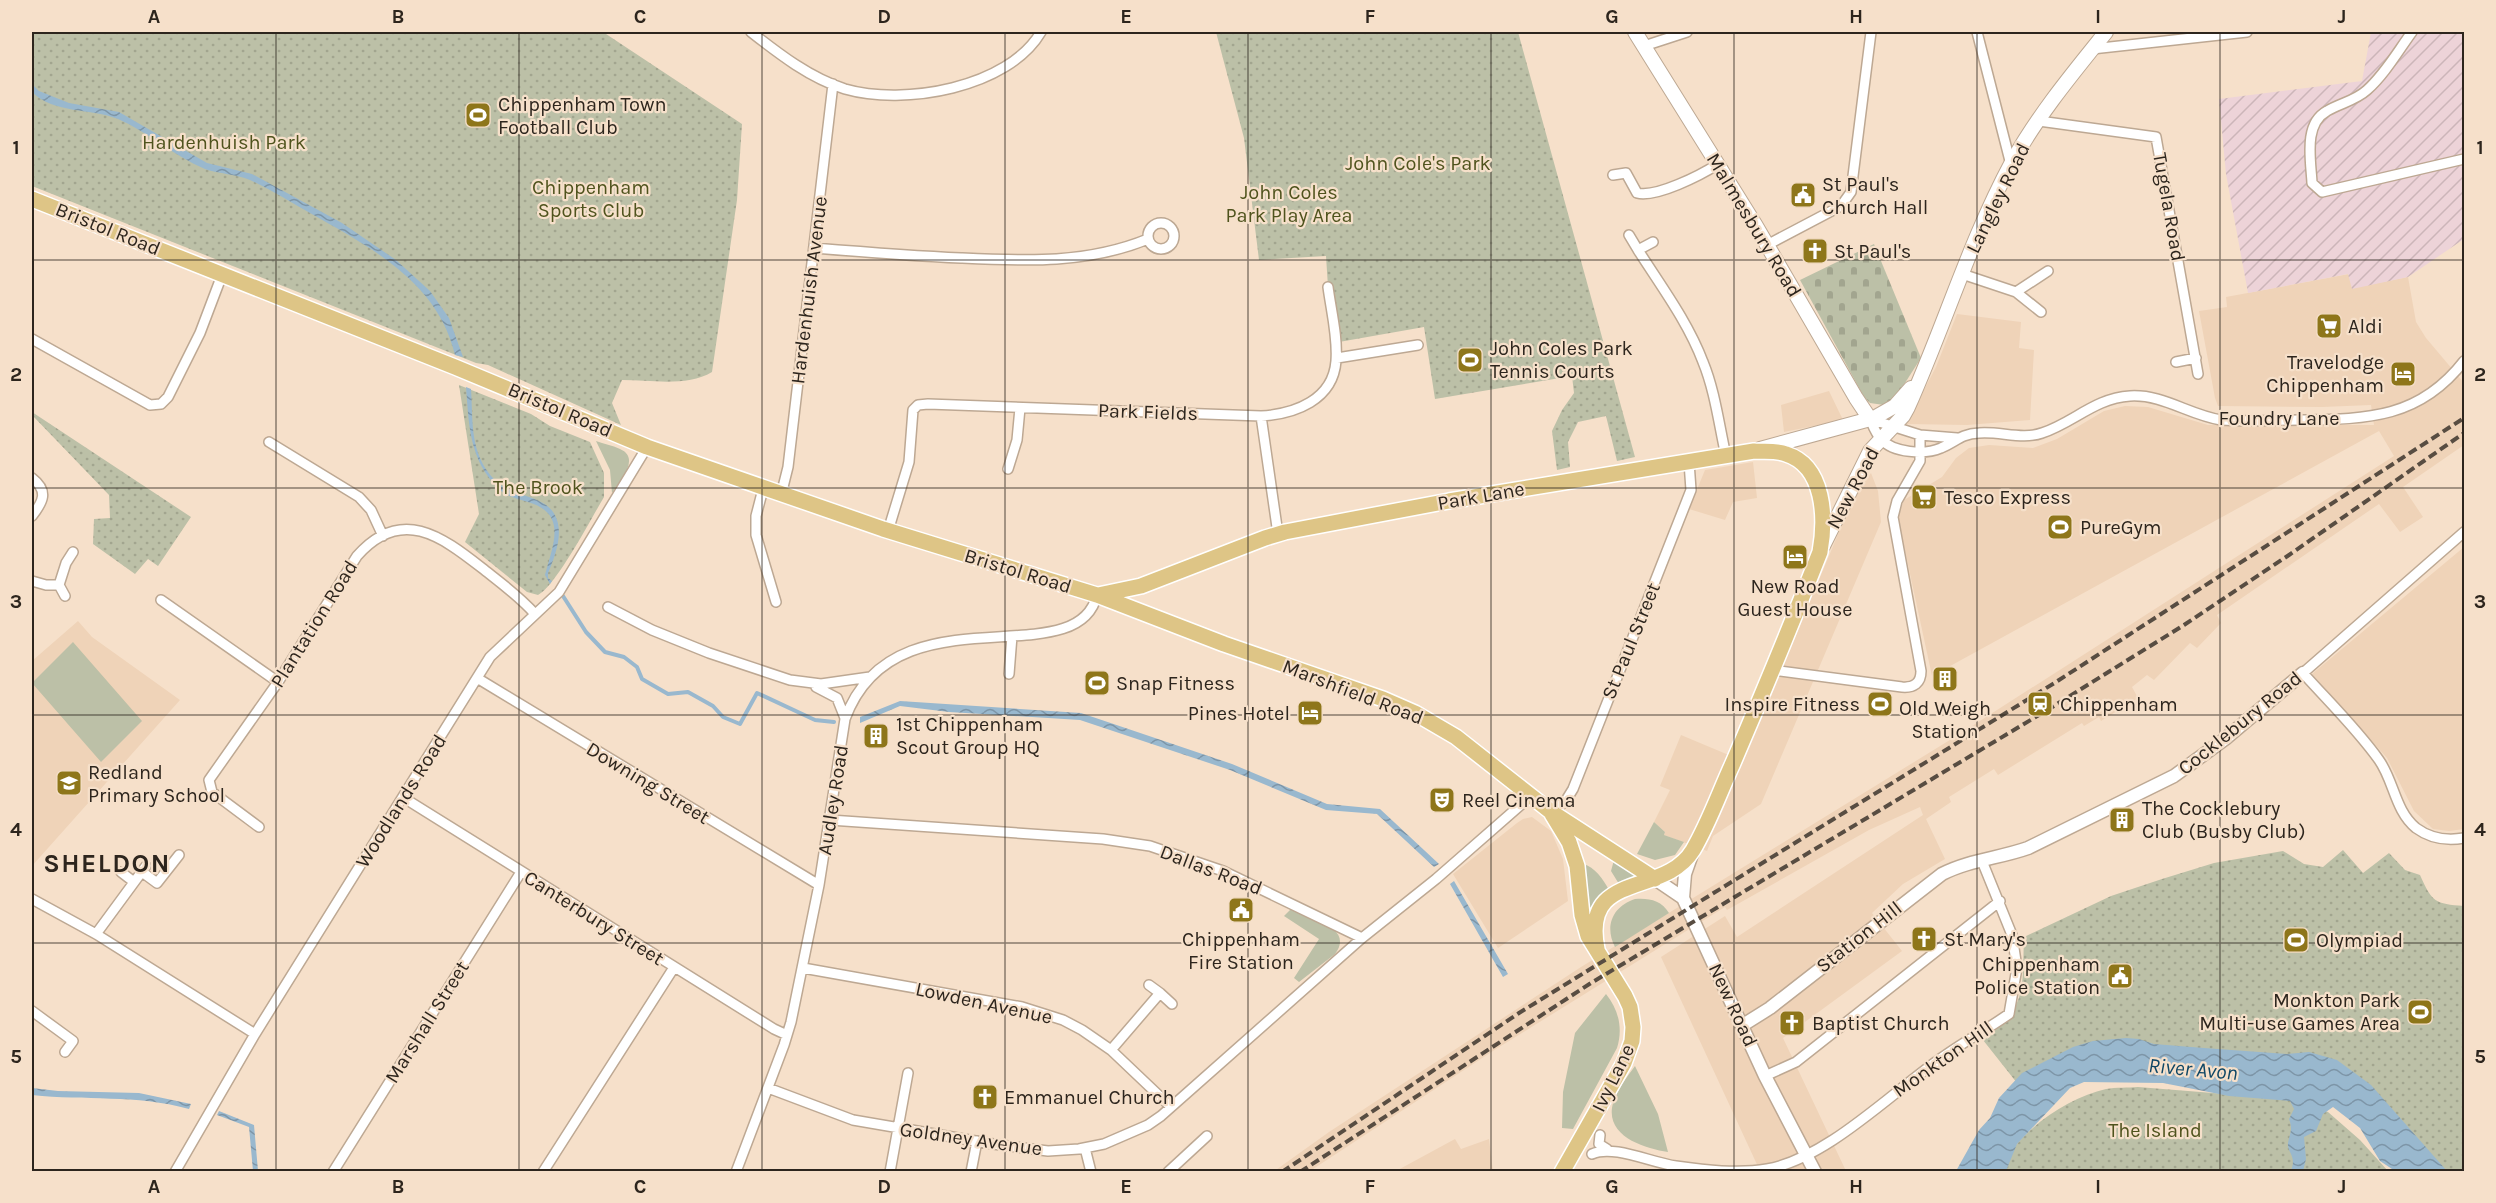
<svg xmlns="http://www.w3.org/2000/svg" width="2496" height="1203" font-family="Karla,sans-serif">
<style>
.built{fill:#efd3b8}
.industrial{fill:url(#industrial-furrows)}
.grass{fill:#bcc0a7}
.cemetery{fill:url(#cemetery-stones)}
.park{fill:url(#park-dots)}
.water{fill:url(#water-waves)}
.lines{fill:none;stroke-linecap:round;stroke-linejoin:round}
.stream{stroke:#99b8ce;stroke-width:4}
.minor-casing{stroke:#bda893;stroke-width:12}
.tertiary-casing{stroke:#bda893;stroke-width:15}
.secondary-casing{stroke:#bda893;stroke-width:16}
.primary-casing{stroke:#fff;stroke-width:18}
.minor{stroke:#fff;stroke-width:9}
.tertiary{stroke:#fff;stroke-width:12}
.secondary{stroke:#fff;stroke-width:14}
.primary{stroke:#dec586;stroke-width:15}
.rail{stroke:#584d42;stroke-width:4;stroke-dasharray:9 4.5;stroke-linecap:butt}
.grid{fill:none;stroke:#2d251d;stroke-width:1.5;stroke-opacity:0.55}
.labels{text-anchor:middle;dominant-baseline:central;stroke-width:4.5;stroke-linejoin:round;paint-order:stroke}
.poi-label{font-size:20px;fill:#2d251d;stroke:#f6e0ca;text-anchor:start}
.park-label{font-size:20px;fill:#4f531d;stroke:#f6e0ca}
.street-label{font-size:20px;fill:#2d251d;stroke:#f6e0ca}
.water-label{font-size:21px;font-style:italic;fill:#0e4665;stroke:#f6e0ca}
.district-label{font-size:26px;font-weight:bold;letter-spacing:1.5px;fill:#2d251d;stroke:#f6e0ca}
.neatline{fill:none;stroke:#2d251d;stroke-width:2}
.grid-label{font-size:20px;text-anchor:middle;font-weight:bold;fill:#2d251d}
</style>
<defs>
<pattern id="industrial-furrows" width="10" height="10" patternUnits="userSpaceOnUse" patternTransform="scale(1.5)"><rect width="10" height="10" fill="#edd3d8"/><path d="M-1 1l2-2M0 10L10 0M9 11l2-2" fill="none" stroke="#ccb5b9"/></pattern>
<pattern id="cemetery-stones" width="16" height="16" patternUnits="userSpaceOnUse" patternTransform="scale(1.5)"><rect width="16" height="16" fill="#bcc0a7"/><path d="M2 7V4a2 2 0 0 1 4 0v3zM10 15v-3a2 2 0 0 1 4 0v3z" fill="#a2a58f"/></pattern>
<pattern id="park-dots" width="8" height="8" patternUnits="userSpaceOnUse" patternTransform="scale(1.5)"><rect width="8" height="8" fill="#bcc0a7"/><path d="M2 2h.1M6 6h.1" fill="none" stroke="#a2a58f" stroke-width="1.8" stroke-linecap="round"/></pattern>
<pattern id="water-waves" width="16" height="10" patternUnits="userSpaceOnUse" patternTransform="scale(1.5)"><rect width="16" height="10" fill="#99b8ce"/><path d="M0 5q4-4 8 0t8 0" fill="none" stroke="#7d95a7"/></pattern>
</defs>
<rect width="100%" height="100%" fill="#f6e0ca"/>
<path class="built" d="M2349,274L2352,288L2408,277L2416,322L2426,338L2464,383V445L2403,487L2423,517L2400,532L2379,504L2217,615L2221,623L2197,648L2190,643L2154,680L2147,675L2132,687L2138,698L2101,721L2099,717L2084,726L2082,723L1998,775L1994,769L1949,797L1951,802L1926,819L1945,859L1903,884L1872,913L1902,951L1783,1038L1846,1171H1760L1661,957L1725,916L1737,937L1923,815L1920,807L1869,830L1727,910L1725,907L1496,1049L1310,1171L1273,1172L1329,1132L1581,967L1958,735L2394,456L2379,431L1932,676L1898,518L1904,500L1942,477L1956,458L1969,448L1989,445L2033,448L2057,439L2104,411L2125,406L2148,407L2208,425H2374L2371,405L2322,407L2218,406L2215,398L2199,311L2227,307L2226,297Z
M1957,314L2021,322L2019,348L2034,350L2030,420L1967,425L1906,424L1936,367Z
M1829,391L1843,420L1784,432L1781,405Z
M1753,462L1757,498L1733,502L1725,520L1689,509L1705,470Z
M1871,473L1878,491L1881,522L1761,804L1713,836L1707,851L1664,835L1665,832L1654,822L1670,790L1660,786L1681,735L1743,761L1857,489Z
M2464,547V829L2449,831L2433,829L2414,811L2387,758L2312,674Z
M78,621L92,637L180,700L32,866V661Z
M1532,817L1551,831L1563,859L1568,901L1498,948L1453,874L1517,823L1523,819Z
M1455,1139L1461,1149L1489,1139L1493,1171H1396Z"/>
<path class="industrial" d="M2371,32H2464V239L2408,277L2352,289L2348,274L2248,293L2226,174L2219,99L2362,81Z"/>
<path class="grass" d="M596,441C604,444 612,445 620,449C641,458 620,481 612,493L610,470Z
M73,642L142,721L101,762L32,683Z
M1654,822L1665,832L1664,835L1684,842L1675,855L1655,860L1637,854Z
M1614,860L1637,873L1636,880L1619,884L1611,871Z
M1583,864C1595,867 1603,879 1609,890L1591,915H1589Z
M1635,899C1649,898 1661,900 1669,913L1615,947C1604,926 1613,906 1635,899Z
M1292,908L1333,929C1342,936 1342,945 1335,954L1299,982L1294,978L1319,939L1284,916Z
M1606,994C1619,1010 1623,1029 1617,1048L1573,1129L1562,1128L1563,1092L1575,1033Z
M1635,1066L1658,1114L1668,1152C1644,1148 1604,1136 1613,1103C1617,1090 1627,1077 1635,1066Z"/>
<path class="cemetery" d="M1874,244L1921,358L1896,397L1884,405L1870,403L1864,397L1800,280Z"/>
<path class="park" d="M32,32H603L742,124L737,200L712,372C687,387 651,380 622,380L612,403L621,425L488,365L476,363L32,186Z
M1216,32H1518L1635,457L1617,461L1606,416L1578,422L1568,442L1570,467L1557,470L1552,431L1562,410L1574,393L1572,376L1435,399L1424,327L1339,342L1328,287L1326,256L1259,260L1244,138Z
M459,385L531,414L550,426L590,442L604,473V497C592,517 556,586 538,595L527,592L465,542L479,514Z
M32,412L191,517L158,566L148,559L135,574L93,544L94,519L110,518L109,495L32,415Z
M2343,850L2363,873L2389,853L2405,870L2420,875C2432,902 2435,904 2464,906V1171H2444L2337,1062L2017,1083L1983,1040C2028,1007 2022,989 2024,937L2111,896L2162,879L2214,863L2283,851L2304,864L2323,867Z
M2138,1087L2301,1100L2328,1112L2360,1140L2388,1171L1999,1172C2014,1134 2066,1098 2106,1089C2116,1087 2128,1088 2138,1087Z"/>
<path class="water" d="M32,84L39,91L69,103L119,112L207,163L252,174L342,223L396,260L430,291L449,318L463,357L455,355C438,282 370,247 310,213C290,202 270,189 250,180C236,174 219,174 205,169C174,156 148,132 118,119C91,108 54,114 32,92Z
M466,387L471,389C473,419 470,447 488,472C503,493 518,491 539,501C570,515 558,550 548,573V578L552,581L550,584L545,575C552,546 569,514 528,502C518,499 507,497 499,489C469,460 469,425 466,387Z
M900,701L1081,713L1232,764L1327,804L1380,809L1439,864L1434,867L1377,814L1326,810L1230,770L1080,720L949,712L900,706L860,723V717Z
M1454,881L1508,974L1503,977L1450,884Z
M2126,1038L2139,1039L2154,1044L2204,1048L2287,1054L2309,1052L2337,1060L2371,1085L2447,1171H2395L2380,1161L2360,1128L2333,1107L2323,1114L2316,1131L2304,1137L2306,1159L2303,1171H2291C2297,1155 2287,1153 2288,1143C2290,1133 2293,1129 2289,1119L2294,1109L2290,1101L2229,1096L2163,1083L2084,1082L2070,1088L2017,1144L2006,1171H1956L1979,1130L1990,1118L1999,1098L2022,1073L2073,1047L2093,1041Z
M32,1088L58,1091L139,1093L191,1104L189,1109C135,1094 86,1101 32,1095Z
M219,1111L254,1125L258,1171H253L249,1127L217,1115Z"/>
<g class="lines">
<path class="stream" d="M563,596L586,632L605,652L624,657L637,667L642,679L668,694L688,692L713,706L723,717L740,724L757,693L815,720L834,722"/>
<g class="minor-casing">
<path id="minor" d="M751,32C779,54 810,78 845,89C904,106 1008,88 1041,32
M1977,32L2011,165
M2412,32C2398,51 2385,74 2367,90C2355,101 2340,103 2327,111C2303,124 2311,161 2312,183L2322,192L2464,159
M1644,46L1687,32
M2092,49L2247,32
M2039,121L2156,137L2198,374
M1613,175L1626,173L1637,193C1656,198 1701,175 1718,164
M1148 236a13 13 0 1 1 26 0a13 13 0 1 1-26 0Z
M1629,235L1638,250
M1653,242L1638,250C1661,286 1688,322 1703,362C1715,391 1719,425 1726,456
M1767,245L1841,206L1851,192L1871,32
M814,248C863,252 912,256 961,258C1026,261 1087,264 1148,239
M1962,274L2016,292L2048,271
M2016,292L2041,312
M32,339L150,405L161,404L168,397L200,333L222,275
M1337,358L1418,345
M2176,362L2196,358
M1261,416C1295,414 1333,400 1336,361C1338,337 1331,310 1328,287
M1870,419C1873,426 1876,434 1881,439C1893,453 1925,455 1941,448C1956,442 1960,434 1979,433C1999,431 2023,440 2042,433C2073,423 2095,398 2130,396C2163,394 2189,415 2221,420C2247,422 2273,420 2299,420C2367,419 2419,419 2464,361
M1870,419L1920,435L1957,438
M269,442L359,497L371,510L383,536
M1008,469L1017,440L1020,408
M32,478C49,491 43,502 32,516
M763,489L756,516V535L776,602
M781,495L788,467L833,84
M888,531L909,462L913,410L918,405L928,404L1261,416L1278,534
M2464,532L2303,673C2328,701 2357,729 2379,760C2394,781 2395,811 2416,828C2431,839 2447,841 2464,838
M32,581L46,585H59
M65,596L59,585L66,563L73,552
M161,600L278,682
M608,607L652,630L709,653L790,680L821,684L870,677
M1772,670L1902,687C1914,688 1921,683 1921,671L1893,517L1897,501L1920,461V435
M1009,674L1012,636
M477,678L819,885
M816,687L837,698L845,718
M404,798L774,1029L787,1035
M1550,811L1565,802L1573,789L1691,490L1689,462
M830,820L1103,839L1150,846L1223,871L1362,938
M259,827L212,792L209,780L278,682L357,556C401,506 441,536 482,568C501,583 519,596 535,614
M121,872L134,882
M142,872L157,883L179,855
M32,899L96,934L255,1034
M96,934L146,866
M803,968L1022,1007L1063,1020L1082,1030L1111,1050L1171,1107
M1149,985L1160,993
M32,1011L73,1041L65,1052
M1111,1050L1160,993L1172,1004
M1765,1076L1796,1062L2000,901
M768,1088L853,1120L993,1144L1048,1151L1079,1149L1104,1144L1148,1125L1161,1116L1362,938L1436,879L1532,795
M1600,1135L1599,1144L1607,1149
M1085,1148L1091,1172
M1592,1154C1613,1144 1652,1163 1676,1166C1705,1170 1738,1174 1767,1169C1826,1159 1890,1094 1940,1059C1962,1043 1986,1030 2009,1014L2017,968L2012,935L1982,861
M175,1172L255,1034L490,657L559,592L647,447
M333,1172L521,872
M543,1172L673,969
M736,1172L784,1045L791,1022L819,885L845,719C894,585 1077,678 1097,595
M890,1172L908,1073
M971,1172L977,1141
M1168,1172L1207,1136"/>
</g>
<g class="tertiary-casing">
<path id="tertiary" d="M1692,854L1685,874L1683,898L1765,1076L1815,1172
M1655,879L1683,898
M1743,1025L1770,1008L1942,874C1969,860 2000,858 2028,848L2174,776L2225,739L2303,673"/>
</g>
<g class="secondary-casing">
<path id="secondary" d="M1635,32L1756,226L1856,398L1870,419
M1760,449L1874,418L1895,406L1911,388
M1823,546L1870,451L1903,416L1908,407C1944,327 1970,240 2012,162C2038,115 2073,73 2106,32"/>
</g>
<g class="primary-casing">
<path id="primary" d="M32,199L455,367L647,447L883,529L1097,595L1224,644L1383,699L1415,713L1456,737L1550,811L1655,879
M1098,595L1141,586L1265,538L1285,532L1449,501L1754,451C1764,452 1776,450 1786,454C1825,466 1826,519 1820,552C1792,623 1763,693 1733,763C1720,791 1709,823 1693,850C1664,898 1581,869 1597,949
M1552,814L1569,842L1577,866L1582,915L1588,936L1625,996L1630,1007L1633,1027L1632,1041L1624,1063L1562,1172"/>
</g>
<use href="#minor" class="minor"/>
<use href="#tertiary" class="tertiary"/>
<use href="#secondary" class="secondary"/>
<use href="#primary" class="primary"/>
<path class="rail" d="M1282,1172L1519,1013L2056,682L2464,418
M1300,1172L1591,983L2049,709L2184,625L2289,555L2464,433"/>
</g>
<path class="grid" d="M276,32V1172M519,32V1172M762,32V1172M1005,32V1172M1248,32V1172M1491,32V1172M1734,32V1172M1977,32V1172M2220,32V1172M32,260H2464M32,488H2464M32,715H2464M32,943H2464"/>
<defs>
<g id="stadium-square" transform="scale(1.35)"><rect x="-9" y="-9" width="18" height="18" rx="4" fill="#8e761a" stroke="#f6e0ca"/><path d="M0-5a6.5 5 0 1 0 0 10a6.5 5 0 1 0 0-10ZM-3.5-1.8h7v3.6h-7Z" fill="#fff"/></g>
<g id="civic-square" transform="scale(1.35)"><rect x="-9" y="-9" width="18" height="18" rx="4" fill="#8e761a" stroke="#f6e0ca"/><path d="M-.6-6.5H3V-4.5H.6V-3L4-1V1h2V6H-6V1h2V-1L-.6-3ZM-1.2 2.5V6h2.4V2.5Z" fill="#fff"/></g>
<g id="church-square" transform="scale(1.35)"><rect x="-9" y="-9" width="18" height="18" rx="4" fill="#8e761a" stroke="#f6e0ca"/><path d="M-1.2-6h2.4v3.5h3.3v2.4h-3.3V6h-2.4V-.1h-3.3v-2.4h3.3Z" fill="#fff"/></g>
<g id="supermarket-square" transform="scale(1.35)"><rect x="-9" y="-9" width="18" height="18" rx="4" fill="#8e761a" stroke="#f6e0ca"/><path d="M-6-5.5h2.5l.6 2H6L4.5 2H-2.5L-4.4-4H-6ZM-1.5 3.2a1.3 1.3 0 1 0 .1 0ZM3 3.2a1.3 1.3 0 1 0 .1 0Z" fill="#fff"/></g>
<g id="hotel-square" transform="scale(1.35)"><rect x="-9" y="-9" width="18" height="18" rx="4" fill="#8e761a" stroke="#f6e0ca"/><path d="M-6-4.5h1.5V1H6V5H4.5V3h-9V5H-6ZM-4 0a1.8 1.8 0 1 1 3.6 0ZM.5 0V-2.5h3Q6-2.5 6 0Z" fill="#fff"/></g>
<g id="building-square" transform="scale(1.35)"><rect x="-9" y="-9" width="18" height="18" rx="4" fill="#8e761a" stroke="#f6e0ca"/><path d="M-4-6H4V6H1V3H-1V6H-4ZM-2.5-4.3h1.7v1.8h-1.7ZM.8-4.3h1.7v1.8H.8ZM-2.5-1h1.7V.8h-1.7ZM.8-1h1.7V.8H.8Z" fill="#fff"/></g>
<g id="station-square" transform="scale(1.35)"><rect x="-9" y="-9" width="18" height="18" rx="4" fill="#8e761a" stroke="#f6e0ca"/><path d="M-3-6H3Q5-6 5-4V2Q5 4 3 4L4.5 6H3L1.5 4h-3L-3 6H-4.5L-3 4Q-5 4-5 2V-4Q-5-6-3-6ZM-3.5-4v3h7v-3ZM-3.5 1v1.5H-2V1ZM2 1v1.5H3.5V1Z" fill="#fff"/></g>
<g id="school-square" transform="scale(1.35)"><rect x="-9" y="-9" width="18" height="18" rx="4" fill="#8e761a" stroke="#f6e0ca"/><path d="M0-5L7-2L0 1L-7-2ZM-4 1L0 2.5L4 1V4Q0 6-4 4Z" fill="#fff"/></g>
<g id="theatre-square" transform="scale(1.35)"><rect x="-9" y="-9" width="18" height="18" rx="4" fill="#8e761a" stroke="#f6e0ca"/><path d="M-5-5.5Q0-4 5-5.5V0Q5 5 0 6Q-5 5-5 0ZM-3.3-2.5H-1v1.5H-3.3ZM1-2.5H3.3v1.5H1ZM-2.8 1Q0 5.5 2.8 1Z" fill="#fff"/></g>
</defs>
<g fill-rule="evenodd">
<use href="#stadium-square" x="478" y="115"/>
<use href="#civic-square" x="1803" y="195"/>
<use href="#church-square" x="1815" y="251"/>
<use href="#supermarket-square" x="2329" y="326"/>
<use href="#stadium-square" x="1470" y="360"/>
<use href="#hotel-square" x="2403" y="374"/>
<use href="#supermarket-square" x="1924" y="497"/>
<use href="#stadium-square" x="2060" y="527"/>
<use href="#hotel-square" x="1795" y="557"/>
<use href="#building-square" x="1945" y="679"/>
<use href="#stadium-square" x="1097" y="683"/>
<use href="#stadium-square" x="1880" y="704"/>
<use href="#station-square" x="2040" y="704"/>
<use href="#hotel-square" x="1310" y="713"/>
<use href="#building-square" x="876" y="736"/>
<use href="#school-square" x="69" y="783"/>
<use href="#theatre-square" x="1442" y="800"/>
<use href="#building-square" x="2122" y="820"/>
<use href="#civic-square" x="1241" y="910"/>
<use href="#church-square" x="1924" y="939"/>
<use href="#stadium-square" x="2296" y="940"/>
<use href="#civic-square" x="2120" y="976"/>
<use href="#stadium-square" x="2420" y="1012"/>
<use href="#church-square" x="1792" y="1023"/>
<use href="#church-square" x="985" y="1097"/>
</g>
<g class="labels">
<g class="poi-label">
<text x="498" y="104">Chippenham Town<tspan x="498" dy="23">Football Club</tspan></text>
<text x="1822" y="184">St Paul's<tspan x="1822" dy="23">Church Hall</tspan></text>
<text x="1834" y="251">St Paul's</text>
<text x="2348" y="326">Aldi</text>
<text x="1490" y="348">John Coles Park<tspan x="1490" dy="23">Tennis Courts</tspan></text>
<text x="2384" y="362" text-anchor="end">Travelodge<tspan x="2384" dy="23">Chippenham</tspan></text>
<text x="1944" y="497">Tesco Express</text>
<text x="2080" y="527">PureGym</text>
<text x="1795" y="586" text-anchor="middle">New Road<tspan x="1795" dy="23">Guest House</tspan></text>
<text x="1116" y="683">Snap Fitness</text>
<text x="1860" y="704" text-anchor="end">Inspire Fitness</text>
<text x="2060" y="704">Chippenham</text>
<text x="1945" y="708" text-anchor="middle">Old Weigh<tspan x="1945" dy="23">Station</tspan></text>
<text x="1290" y="713" text-anchor="end">Pines Hotel</text>
<text x="896" y="724">1st Chippenham<tspan x="896" dy="23">Scout Group HQ</tspan></text>
<text x="88" y="772">Redland<tspan x="88" dy="23">Primary School</tspan></text>
<text x="1462" y="800">Reel Cinema</text>
<text x="2142" y="808">The Cocklebury<tspan x="2142" dy="23">Club (Busby Club)</tspan></text>
<text x="1241" y="939" text-anchor="middle">Chippenham<tspan x="1241" dy="23">Fire Station</tspan></text>
<text x="1944" y="939">St Mary's</text>
<text x="2316" y="940">Olympiad</text>
<text x="2100" y="964" text-anchor="end">Chippenham<tspan x="2100" dy="23">Police Station</tspan></text>
<text x="2400" y="1000" text-anchor="end">Monkton Park<tspan x="2400" dy="23">Multi-use Games Area</tspan></text>
<text x="1812" y="1023">Baptist Church</text>
<text x="1004" y="1097">Emmanuel Church</text>
</g>
<g class="park-label">
<text x="224" y="142">Hardenhuish Park</text>
<text x="1418" y="163">John Cole's Park</text>
<text x="591" y="187">Chippenham<tspan x="591" dy="23">Sports Club</tspan></text>
<text x="1289" y="192">John Coles<tspan x="1289" dy="23">Park Play Area</tspan></text>
<text x="538" y="487">The Brook</text>
<text x="2155" y="1130">The Island</text>
</g>
<g class="street-label">
<text transform="translate(1998 198) rotate(-64)">Langley Road</text>
<text transform="translate(2169 207) rotate(80)">Tugela Road</text>
<text transform="translate(1754 225) rotate(59)">Malmesbury Road</text>
<text transform="translate(108 229) rotate(22)">Bristol Road</text>
<text transform="translate(809 290) rotate(-83)">Hardenhuish Avenue</text>
<text transform="translate(560 410) rotate(23)">Bristol Road</text>
<text transform="translate(1148 412) rotate(2)">Park Fields</text>
<text x="2279" y="418">Foundry Lane</text>
<text transform="translate(1853 488) rotate(-62)">New Road</text>
<text transform="translate(1481 496) rotate(-10)">Park Lane</text>
<text transform="translate(1018 571) rotate(17)">Bristol Road</text>
<text transform="translate(314 624) rotate(-58)">Plantation Road</text>
<text transform="translate(1631 641) rotate(-68)">St Paul Street</text>
<text transform="translate(1353 692) rotate(21)">Marshfield Road</text>
<text transform="translate(2240 723) rotate(-39)">Cocklebury Road</text>
<text transform="translate(648 783) rotate(31)">Downing Street</text>
<text transform="translate(833 800) rotate(-81)">Audley Road</text>
<text transform="translate(401 801) rotate(-58)">Woodlands Road</text>
<text transform="translate(1211 870) rotate(21)">Dallas Road</text>
<text transform="translate(594 918) rotate(32)">Canterbury Street</text>
<text transform="translate(1859 937) rotate(-38)">Station Hill</text>
<text transform="translate(984 1003) rotate(12)">Lowden Avenue</text>
<text transform="translate(1733 1005) rotate(65)">New Road</text>
<text transform="translate(427 1022) rotate(-58)">Marshall Street</text>
<text transform="translate(1943 1059) rotate(-35)">Monkton Hill</text>
<text transform="translate(1613 1078) rotate(-64)">Ivy Lane</text>
<text transform="translate(971 1139) rotate(8)">Goldney Avenue</text>
</g>
<g class="water-label">
<text transform="translate(2193 1069) rotate(5)">River Avon</text>
</g>
<g class="district-label">
<text x="107" y="863">SHELDON</text>
</g>
</g>
<rect width="2496" height="1203" fill="none" stroke="#f6e0ca" stroke-width="66"/>
<rect x="33" y="33" width="2430" height="1137" class="neatline"/>
<g class="grid-label">
<text x="154" y="23">A</text>
<text x="398" y="23">B</text>
<text x="640" y="23">C</text>
<text x="884" y="23">D</text>
<text x="1126" y="23">E</text>
<text x="1370" y="23">F</text>
<text x="1612" y="23">G</text>
<text x="1856" y="23">H</text>
<text x="2098" y="23">I</text>
<text x="2342" y="23">J</text>
<text x="16" y="154">1</text>
<text x="2480" y="154">1</text>
<text x="16" y="381">2</text>
<text x="2480" y="381">2</text>
<text x="16" y="608">3</text>
<text x="2480" y="608">3</text>
<text x="16" y="836">4</text>
<text x="2480" y="836">4</text>
<text x="16" y="1063">5</text>
<text x="2480" y="1063">5</text>
<text x="154" y="1193">A</text>
<text x="398" y="1193">B</text>
<text x="640" y="1193">C</text>
<text x="884" y="1193">D</text>
<text x="1126" y="1193">E</text>
<text x="1370" y="1193">F</text>
<text x="1612" y="1193">G</text>
<text x="1856" y="1193">H</text>
<text x="2098" y="1193">I</text>
<text x="2342" y="1193">J</text>
</g>
</svg>
